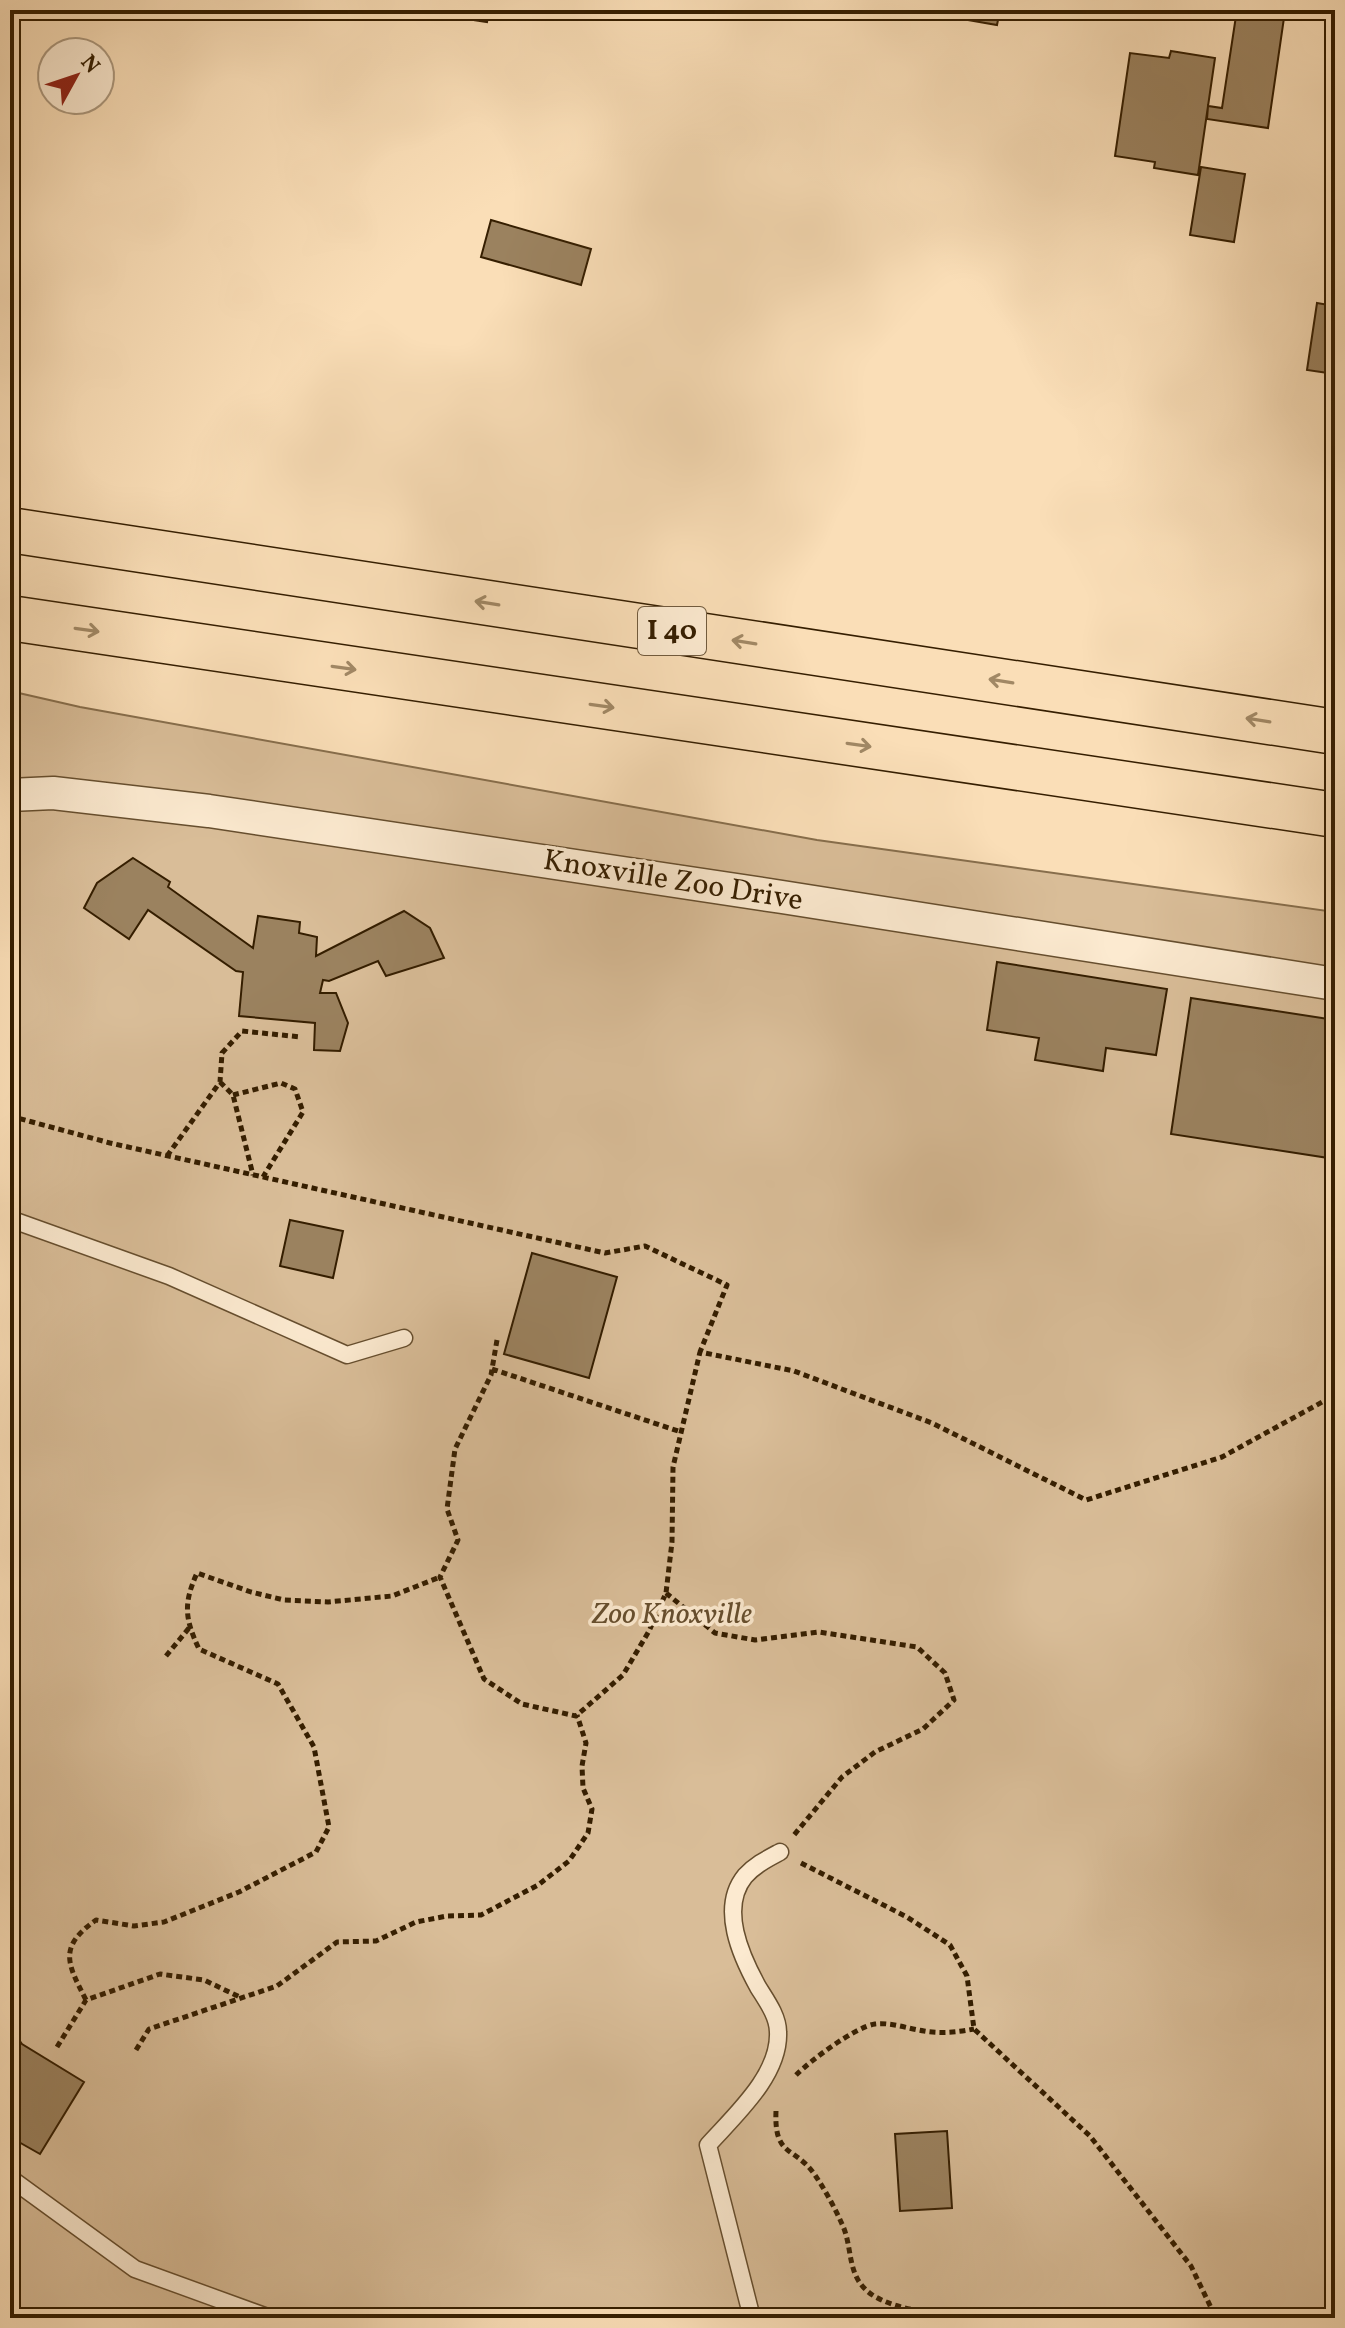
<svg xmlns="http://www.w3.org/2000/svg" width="1345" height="2328" font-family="Vollkorn,serif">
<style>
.green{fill:#d9bd98;stroke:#876e4c;stroke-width:2}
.building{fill:#9b825f;stroke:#351e00;stroke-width:2}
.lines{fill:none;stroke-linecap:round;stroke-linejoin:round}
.lane-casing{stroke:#664e2e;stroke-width:19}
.street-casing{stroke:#664e2e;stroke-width:35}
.highway-casing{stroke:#351e00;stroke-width:47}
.path{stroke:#351e00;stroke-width:5;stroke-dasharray:6 4;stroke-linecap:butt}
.lane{stroke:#fcead0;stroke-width:16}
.street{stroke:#fcead0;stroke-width:32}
.highway{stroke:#fadeb7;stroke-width:44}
.oneway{stroke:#a18865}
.labels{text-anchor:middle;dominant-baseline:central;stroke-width:7;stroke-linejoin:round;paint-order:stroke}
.shield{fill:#fcead0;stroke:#715b3e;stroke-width:2}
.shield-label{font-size:28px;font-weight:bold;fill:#351e00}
.street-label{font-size:30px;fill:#351e00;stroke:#fcead0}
.park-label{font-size:30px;font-style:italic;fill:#664e2e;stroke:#fcead0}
</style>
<rect width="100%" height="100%" fill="#fadeb7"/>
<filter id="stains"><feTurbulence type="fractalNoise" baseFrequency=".0025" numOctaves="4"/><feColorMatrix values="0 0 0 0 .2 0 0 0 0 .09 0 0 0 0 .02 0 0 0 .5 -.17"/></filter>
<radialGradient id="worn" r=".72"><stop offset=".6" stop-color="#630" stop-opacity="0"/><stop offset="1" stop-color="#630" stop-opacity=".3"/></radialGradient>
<path class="green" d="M10,691L80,707L817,840L1335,912V2318H10Z"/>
<path class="building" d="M448,10H489L487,22L447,16Z
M892,10H939L937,19L891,12Z
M957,10H1000L997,25L956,18Z
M1225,10L1285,11L1268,128L1207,119L1208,106L1222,108L1236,16L1224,14Z
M1171,51L1215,58L1198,175L1154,168L1155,162L1115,156L1130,53L1169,58Z
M1201,167L1245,174L1234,242L1190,235Z
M491,220L591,249L581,285L481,257Z
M1317,303L1335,306V374L1307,370Z
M133,858L170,882L168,887L253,948L258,916L300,922L299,933L317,937L316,956L404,911L430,928L444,958L386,976L378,961L329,981L323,980L320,993H336L348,1023L340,1051L314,1050L315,1023L239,1016L243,972L236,971L148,910L129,939L84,908L97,883Z
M997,962L1167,989L1156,1055L1106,1048L1103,1071L1035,1060L1039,1038L987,1030Z
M1191,998L1335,1020V1159L1171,1134Z
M290,1220L343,1231L333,1278L280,1266Z
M532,1253L617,1277L589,1378L504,1354Z
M10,2027L22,2044L84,2082L40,2154L10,2137Z
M947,2131L952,2208L900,2211L895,2134Z"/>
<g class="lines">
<g class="lane-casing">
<path id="lane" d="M10,1219L169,1276L347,1355L404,1338
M10,2178L135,2269L270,2318
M752,2318L708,2145C735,2115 780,2075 778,2032C778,2016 766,2000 758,1987C741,1956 719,1908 745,1876C755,1865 767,1859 780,1852"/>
</g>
<g class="street-casing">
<path id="street" d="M10,795L53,793L209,811L782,897L1335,984"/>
</g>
<g class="highway-casing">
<path id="highway" d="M10,530L1335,732
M10,618L1335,815"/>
</g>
<path class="path" d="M220,1082L233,1095L253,1175
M233,1095L281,1083L295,1089L303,1112L263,1177
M10,1116L110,1143L605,1253L645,1246L727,1285L700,1352
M167,1156L220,1082L222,1053L242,1031L301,1037
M497,1340L491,1375L455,1449L447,1509L458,1540L440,1577L484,1679L522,1704L576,1716L623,1675L649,1631L666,1593L672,1542L673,1467L700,1352L794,1371L932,1423L1086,1500L1222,1457L1335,1395
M492,1369L681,1432
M666,1593L715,1633L755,1640L819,1632L917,1647L945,1673L954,1700L923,1729L875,1752L842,1777L794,1835
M166,1656L189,1628
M801,1863L907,1917L950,1945L967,1976L974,2029L1090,2136L1191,2266L1216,2318
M86,2000C67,1963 58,1947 96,1920L134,1926L164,1922L239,1892L316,1852L329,1827L314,1747L278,1684L199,1649C185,1619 183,1604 197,1573L251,1592L284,1600L328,1602L392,1596L440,1577
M57,2047L86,2000L160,1974L204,1980L242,1998
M136,2050L149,2029L277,1986L337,1942L376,1941L416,1922L447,1916L481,1915L538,1885L569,1861L588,1833L592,1809L583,1788L582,1766L586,1743L577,1715
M796,2075C810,2061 855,2027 875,2024C891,2022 909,2029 924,2031C941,2034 958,2032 974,2029
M776,2111C774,2158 794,2145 815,2175C825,2190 835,2208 842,2224C854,2249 845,2278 874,2296C898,2310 926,2311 952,2318"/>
<use href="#lane" class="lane"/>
<use href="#street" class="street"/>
<use href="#highway" class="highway"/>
</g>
<defs><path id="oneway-shaft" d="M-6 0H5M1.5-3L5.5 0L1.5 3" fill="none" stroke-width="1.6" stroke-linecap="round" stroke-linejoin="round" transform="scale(2)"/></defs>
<g class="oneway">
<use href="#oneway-shaft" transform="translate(487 603) rotate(-171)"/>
<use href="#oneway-shaft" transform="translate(87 630) rotate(8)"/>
<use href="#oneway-shaft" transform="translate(744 642) rotate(-171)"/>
<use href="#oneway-shaft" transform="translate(344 668) rotate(8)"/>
<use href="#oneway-shaft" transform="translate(1001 681) rotate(-171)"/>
<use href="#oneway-shaft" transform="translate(602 706) rotate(8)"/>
<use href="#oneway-shaft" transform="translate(1258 720) rotate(-171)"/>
<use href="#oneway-shaft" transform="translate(859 745) rotate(8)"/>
</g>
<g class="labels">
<rect class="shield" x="638" y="607" width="68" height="48" rx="6"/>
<g class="shield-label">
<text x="672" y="631">I 40</text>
</g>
<g class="street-label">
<text transform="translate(673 881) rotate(9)">Knoxville Zoo Drive</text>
</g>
<g class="park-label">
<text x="672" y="1615">Zoo Knoxville</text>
</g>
</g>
<rect width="1345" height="2328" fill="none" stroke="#fadeb7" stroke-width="40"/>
<rect x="12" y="12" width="1321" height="2304" fill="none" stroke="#351e00" stroke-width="4"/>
<rect x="20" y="20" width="1305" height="2288" fill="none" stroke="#351e00" stroke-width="2"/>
<g transform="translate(76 76) rotate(50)"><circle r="38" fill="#fcead0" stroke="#ac987d" stroke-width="2"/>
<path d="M0-6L14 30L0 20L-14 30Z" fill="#8f2418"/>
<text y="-12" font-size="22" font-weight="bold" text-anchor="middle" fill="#351e00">N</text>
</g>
<rect width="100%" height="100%" filter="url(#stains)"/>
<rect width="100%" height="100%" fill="url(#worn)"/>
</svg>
